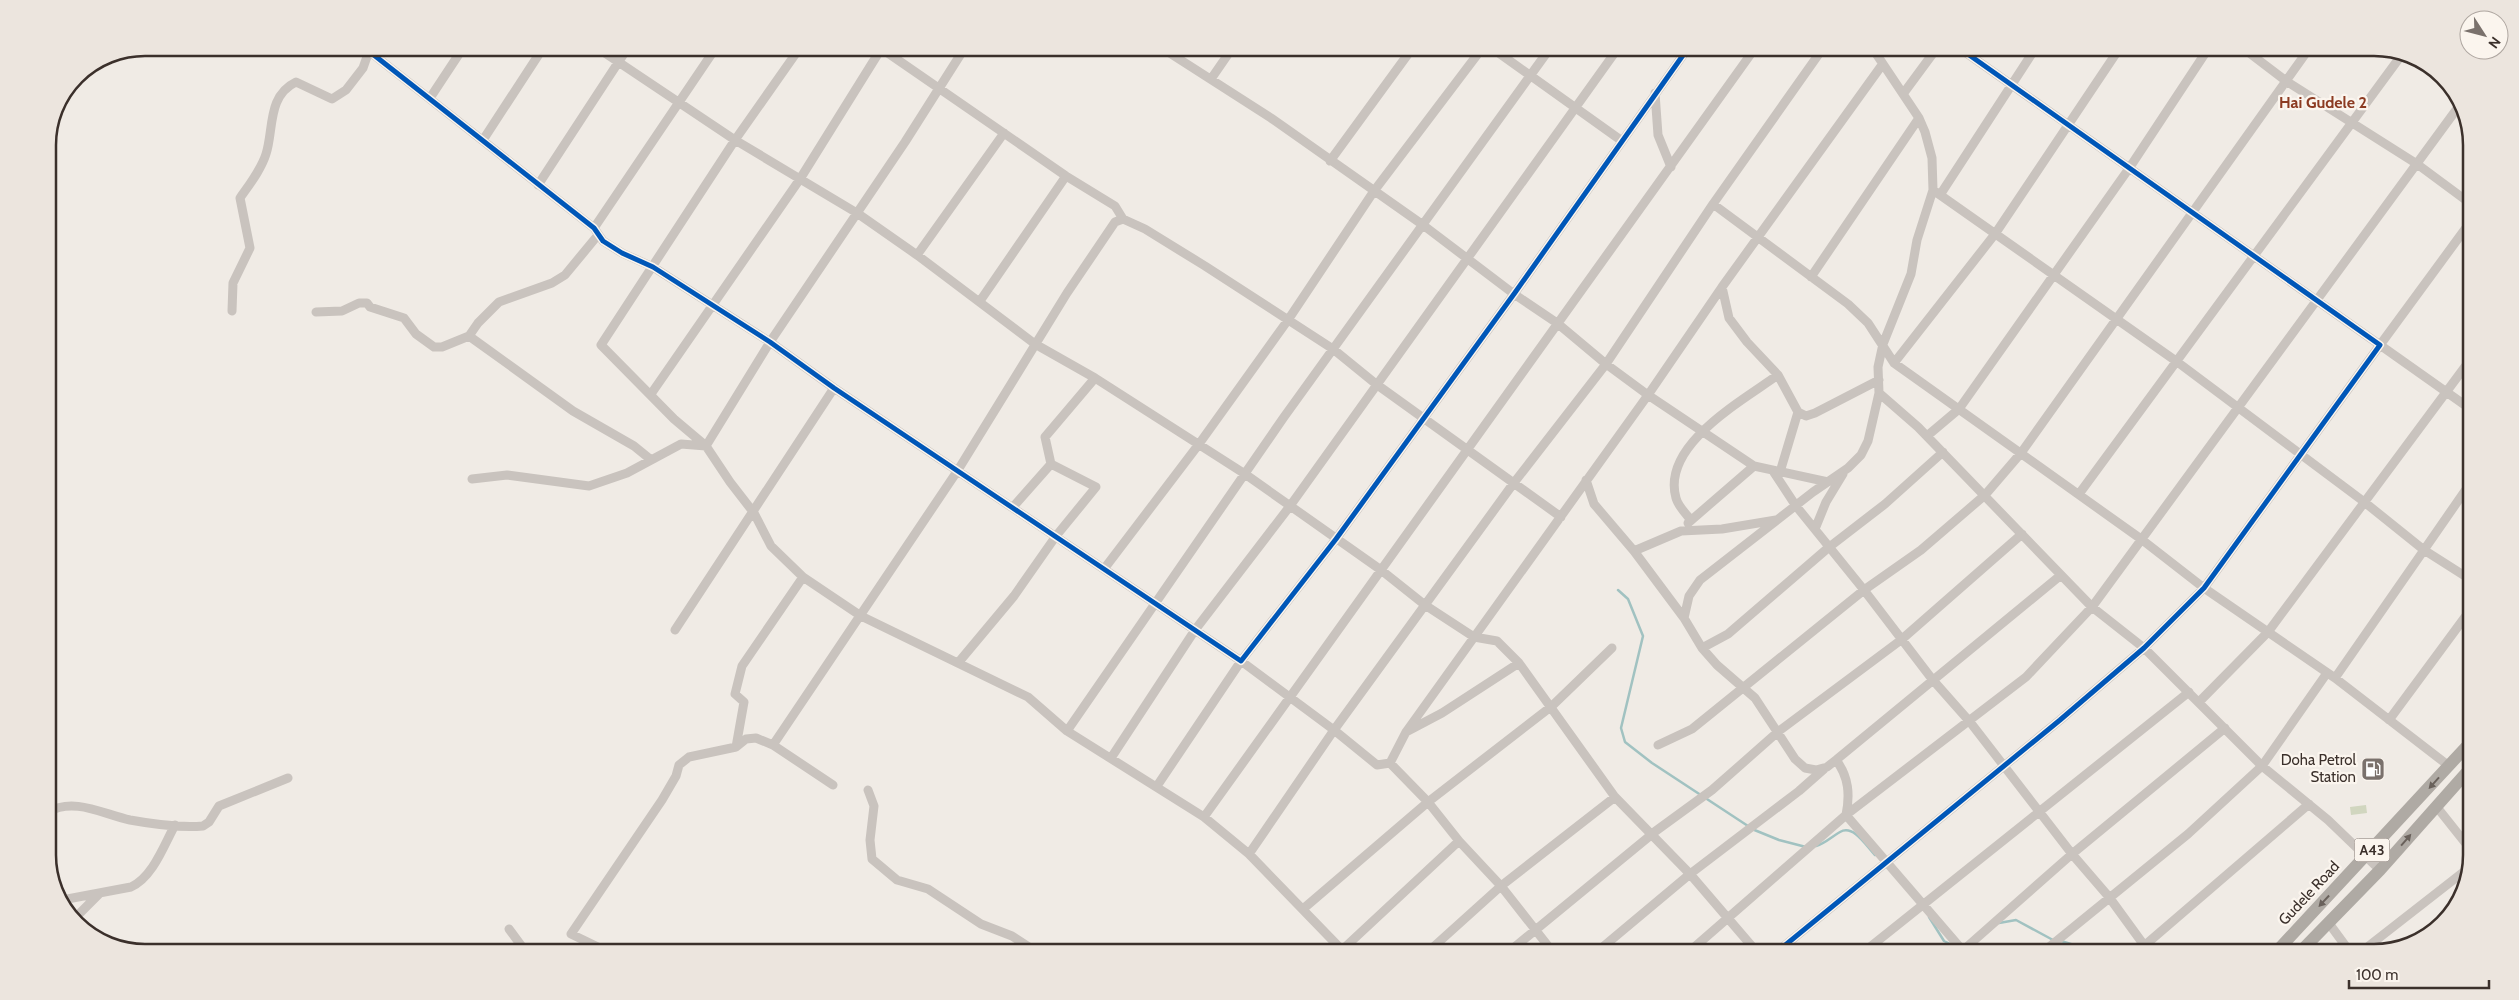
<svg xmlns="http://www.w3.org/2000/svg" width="2519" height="1000" font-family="Cabin,sans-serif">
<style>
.green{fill:#d1d6bf}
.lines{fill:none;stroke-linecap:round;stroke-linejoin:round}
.stream{stroke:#a1c2c1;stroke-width:2.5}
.minor{stroke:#c9c3be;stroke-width:9}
.highway{stroke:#afaaa4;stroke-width:12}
.cycleway-casing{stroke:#fbf5ee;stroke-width:8}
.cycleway{stroke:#0057b8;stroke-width:5}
.oneway{fill:#69615b}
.labels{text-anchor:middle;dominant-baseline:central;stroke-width:4.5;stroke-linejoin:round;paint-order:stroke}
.shield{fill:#fbf5ee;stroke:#756b66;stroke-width:1}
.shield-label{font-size:14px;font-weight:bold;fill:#3b302b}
.poi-label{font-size:15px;fill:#3b302b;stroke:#fbf5ee;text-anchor:end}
.street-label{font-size:15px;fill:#3b302b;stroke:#fbf5ee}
.neighbourhood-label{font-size:16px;font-weight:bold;fill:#8c3b22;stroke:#fbf5ee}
.rim{fill:none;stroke:#3b302b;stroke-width:2.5}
</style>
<rect width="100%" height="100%" fill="#f0ebe5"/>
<path class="green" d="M2366,805L2367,813L2351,815L2350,807Z"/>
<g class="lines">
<path class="stream" d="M1618,590L1628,599L1643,636L1621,728L1625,742L1652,763L1748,826
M1752,829L1779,840L1806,847
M1816,846C1826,843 1831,837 1840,832C1854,824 1867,847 1875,855
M1929,917L1944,941L1956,947
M1999,923L2016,920L2053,940
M2061,941L2097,952"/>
<path class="minor" d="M365,48L594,228L603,241L622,253L653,267L770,342L834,388L1241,661L1336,539L1514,294L1686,51
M599,49L735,140L857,213L917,255L1035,344L1095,378L1245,474L1381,570L1425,605L1474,637L1497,641L1519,663L1615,797L1690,874L1756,951
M799,49L735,140L601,345L674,419L706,446L730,482L754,513L771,546L803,577L861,616L1028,697L1067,731L1204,817L1249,854L1342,950
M882,49L1066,176L1115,206L1123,219
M1165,50L1271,118L1423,225L1514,294L1557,323L1606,364L1648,395L1754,466L1828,482
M1496,51L1622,141
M2248,52L2286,81L2417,164L2471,204
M1211,79L1231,50
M1655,93L1658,135L1671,167
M1903,94L1934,52
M430,98L463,48
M483,140L543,48
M1330,161L1411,50
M538,185L627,49
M1933,190L2176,361L2363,501L2424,550L2469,485
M1940,195L2033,52
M1713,204L1848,304L1868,323L1894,363L2141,539L2204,588L2335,678L2449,766
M594,228L715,49
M917,255L1004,133
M1811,277L1919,118
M1722,287L1729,318L1747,342L1778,375L1798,412L1806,416L1815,413L1879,380
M980,301L1066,176
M232,311L233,283L250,248L240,198C249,185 261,170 266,154C274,129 267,96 296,82L332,99L346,90L363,68L370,48
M316,312L342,311L359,303H367L370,307L404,318L416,334L434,347H442L469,336L478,323L499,302L552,283L565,275L598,235
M469,336L573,411L634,446L650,459
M1894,363L1995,234L2117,52
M1879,393L1918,427L2092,607L2144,648L2262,766L2328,820L2380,870
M651,394L800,179L881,49
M2469,408L2380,345L2471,221
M1927,436L1959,409L2130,167L2206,52
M1773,471L1796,506L1864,590L1932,679L1970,722L2072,854L2109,897L2149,952
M1780,472L1798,412
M472,479L507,475L589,486L627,473L681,444L706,446L770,342L905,142L964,49
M1586,480L1594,504L1634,551L1684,618L1702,648L1717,665L1755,698L1795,759L1805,768L1816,770L1827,767L1836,760L2061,575
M2079,494L2403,53
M1013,507L1051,464L1045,437L1095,378
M1691,520C1686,514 1678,506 1676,498C1661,445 1742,401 1778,375
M1688,523L1754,466
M1815,529L1826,502L1843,474
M1634,551L1681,531L1722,529L1776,520
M1104,569L1199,444L1288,320L1374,191L1480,51
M1684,618L1689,596L1700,580L1813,492L1848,468L1861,455L1868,441L1879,393L1878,367L1883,344L1911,274L1917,240L1933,190L1932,158L1925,132L1919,118L1875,52
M675,630L834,388
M1702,648L1728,634L1828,548L1885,504L1943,452
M958,663L1014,596L1056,536L1096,487L1051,464
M2335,678L2424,550L2468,578
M2199,702L2268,632L2470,360
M2389,720L2468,613
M1067,731L1284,417L1548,51
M1406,732L1648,395L1722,287L1882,65
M773,745L958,470L1067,293L1115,222L1123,219L1145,229L1205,266L1333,349L1376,384L1561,517
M1658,745L1692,729L1864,590L1921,550L1985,495L2021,453L2306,53
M736,747L744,702L735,694L742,666L803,577
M1111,758L1195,630L1290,506L1616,51
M1836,760C1849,777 1850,795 1846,815L1964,952
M1390,763L1406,732L1442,713L1519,663
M1157,786L1241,661L1334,730L1377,765L1390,763L1428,802L1459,841L1501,886L1552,951
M868,790L874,806L870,840L872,859L897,880L928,889L981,924L1012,936L1032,949
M2436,806L2467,845
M48,812C74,797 103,814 130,820C152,824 180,828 203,826L209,822L219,806L288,778
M1204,817L1753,51
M1653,833L1712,790L1779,731L1901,640L2022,534
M1249,854L1334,730L1513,484L1606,364L1713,204L1821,51
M62,900L131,887C153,877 164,845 175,825
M1303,909L1428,802L1552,706L1612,648
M74,919L99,894
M2328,922L2350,952
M509,929L523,948
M600,948L571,934L662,800L676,776L679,765L689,757L736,747L746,739L756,738L773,745L833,785
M1342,950L1459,841
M1430,950L1501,886L1615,797
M1511,950L1651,835
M1598,951L1690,874L1799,791L1824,769
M1690,951L1846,815L2026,677L2092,607L2459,106
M1778,951L2060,720L2144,648L2204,588L2380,345L1965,52
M1865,951L2189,692
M1961,952L2072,854L2225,728
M2043,952L2188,834L2262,766L2327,673
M2137,952L2309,804
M2361,952L2466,870"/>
<path class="highway" d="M2276,952L2467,746
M2300,952L2380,870L2467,772"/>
<g class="cycleway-casing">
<path id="cycleway" d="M365,48L594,228L603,241L622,253L653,267L770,342L834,388L1241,661L1336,539L1514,294L1686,51
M1778,951L2060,720L2144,648L2204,588L2380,345L1965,52"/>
</g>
<use href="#cycleway" class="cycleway"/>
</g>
<defs><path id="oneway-solid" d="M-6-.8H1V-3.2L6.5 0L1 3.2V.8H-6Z" transform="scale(1.25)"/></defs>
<g class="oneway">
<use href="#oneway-solid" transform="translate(2434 783) rotate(132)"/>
<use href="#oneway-solid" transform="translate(2406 840) rotate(-49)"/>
<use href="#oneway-solid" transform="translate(2324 901) rotate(133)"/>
</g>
<defs>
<g id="fuel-square" transform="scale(1.25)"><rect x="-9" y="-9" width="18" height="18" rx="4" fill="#7a716c" stroke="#fbf5ee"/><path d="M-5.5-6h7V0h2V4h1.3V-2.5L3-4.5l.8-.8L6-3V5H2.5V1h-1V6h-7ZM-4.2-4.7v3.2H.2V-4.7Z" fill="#fff"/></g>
</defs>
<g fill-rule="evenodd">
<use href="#fuel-square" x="2373" y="769"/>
</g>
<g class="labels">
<rect class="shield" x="2354.5" y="838.5" width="35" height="23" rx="4"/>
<g class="shield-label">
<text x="2372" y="850">A43</text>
</g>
<g class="poi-label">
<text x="2356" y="760">Doha Petrol<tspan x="2356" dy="17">Station</tspan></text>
</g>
<g class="street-label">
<text transform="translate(2309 893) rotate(-47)">Gudele Road</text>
</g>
<g class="neighbourhood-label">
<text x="2323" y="102">Hai Gudele 2</text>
</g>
</g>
<path d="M0 0H2519V1000H0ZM145 56H2374A89 89 0 0 1 2463 145V855A89 89 0 0 1 2374 944H145A89 89 0 0 1 56 855V145A89 89 0 0 1 145 56Z" fill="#ece5de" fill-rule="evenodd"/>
<path class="rim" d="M145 56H2374A89 89 0 0 1 2463 145V855A89 89 0 0 1 2374 944H145A89 89 0 0 1 56 855V145A89 89 0 0 1 145 56Z"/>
<g transform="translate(2484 35) rotate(126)"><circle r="24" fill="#fbf5ee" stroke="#aea6a0"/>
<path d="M0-4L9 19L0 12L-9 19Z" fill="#7a716c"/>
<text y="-8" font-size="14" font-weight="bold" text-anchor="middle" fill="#3b302b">N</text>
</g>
<path d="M2349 980v8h140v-8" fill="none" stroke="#3b302b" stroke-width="2.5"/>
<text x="2356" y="980" font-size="15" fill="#3b302b" stroke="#fbf5ee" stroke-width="4" paint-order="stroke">100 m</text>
</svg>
